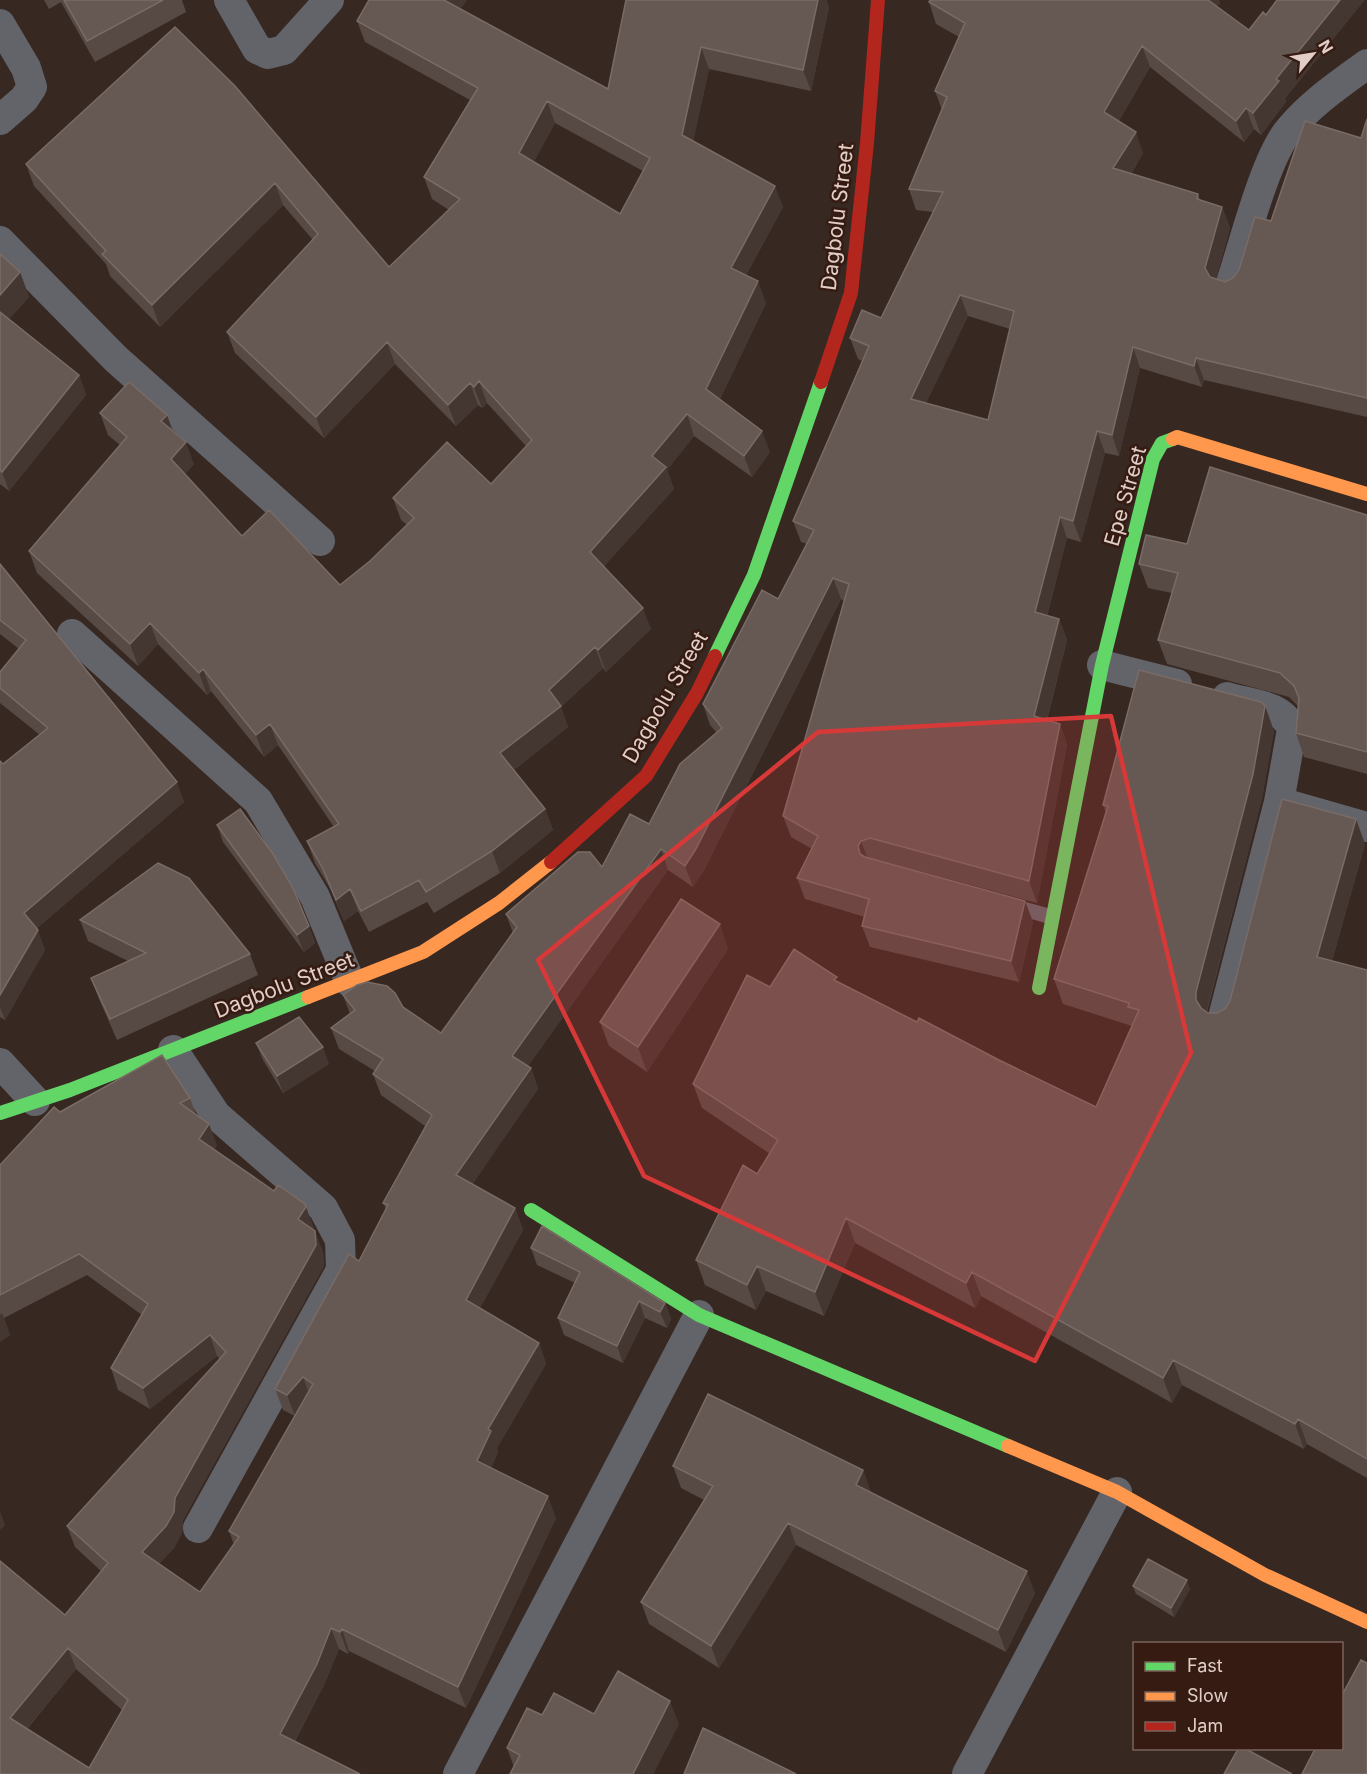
<svg xmlns="http://www.w3.org/2000/svg" width="1367" height="1774" font-family="Inter,sans-serif">
<style>
.lines{fill:none;stroke-linecap:round;stroke-linejoin:round}
.lane{stroke:#63646a;stroke-width:15}
.street{stroke:#63646a;stroke-width:30}
.fast{stroke:#63d668;stroke-width:14}
.slow{stroke:#ff974d;stroke-width:14}
.jam{stroke:#b3261e;stroke-width:14}
.wall{fill:#574a45;fill-rule:evenodd}
.shaded-wall{fill:#443631}
.building{fill:#665853;stroke:#796b65;stroke-width:1.5;fill-rule:evenodd}
.marked{fill:#d73938;fill-opacity:0.2;stroke:#d73938;stroke-width:4.5;stroke-linejoin:round}
.labels{text-anchor:middle;dominant-baseline:central;stroke-width:5;stroke-linejoin:round;paint-order:stroke}
.street-label{font-size:21px;fill:#e0cec7;stroke:#351b11}
</style>
<rect width="100%" height="100%" fill="#372822"/>
<g class="lines">
<path class="lane" d="M1009,905L1052,917"/>
<path class="street" d="M229,0L257,49L268,54L284,50L329,0
M0,24L26,68L32,87L24,99L0,120
M0,241L116,359L320,541
M1230,286C1243,247 1265,158 1289,130C1311,103 1340,84 1367,64
M72,634L258,801L315,897L350,982
M1102,665L1177,684
M1227,697C1250,704 1282,704 1292,729L1279,802L1367,827
M1222,1021L1279,802
M173,1050L216,1115L323,1208L340,1240L341,1270L198,1528
M0,1063L35,1101
M458,1774L699,1315
M967,1774L1117,1492"/>
<path class="fast" d="M715,656L754,575L821,382
M1039,988L1102,665L1153,459L1162,443L1173,439
M0,1113L70,1090L308,997
M531,1210L699,1315L1008,1446"/>
<path class="slow" d="M1173,439L1177,437L1367,494
M308,997L423,952L499,903L551,862
M1008,1446L1117,1492L1265,1575L1367,1622"/>
<path class="jam" d="M821,382L851,293L867,143L878,0
M551,862L646,776L697,693L715,656"/>
</g>
<path class="wall" d="M44,0H182L186,12L95,62L61,2L49,9Z
M467,0L460,9L608,89L626,0L829,7L811,91L709,69L693,141L783,207L746,275L766,303L720,399L770,452L752,477L694,436L667,470L674,489L604,566L651,629L606,672L603,668L561,707L568,727L514,770L545,809L553,830L500,873L434,913L427,902L369,932L358,911L344,921L331,890L315,863L307,841L334,827L278,745L264,757L211,691L207,695L158,644L138,666L37,573L29,551L120,445L108,435L100,413L173,431L194,464L185,474L242,536L340,585L370,561L407,525L401,520L393,498L491,484L526,446L487,403L482,408L478,405L456,426L395,364L324,438L235,353L227,332L313,240L283,205L160,327L110,276L106,264L34,186L26,164L175,27L389,267L449,210L432,199L424,177L470,100L365,42L357,21ZM555,123L643,171L620,214L534,161Z
M930,0H1219L1220,3L1217,6L1285,99L1286,102L1261,135L1254,129L1244,142L1150,67L1119,121L1143,153L1131,174L1198,194L1200,200L1222,207L1230,228L1216,279L1225,282L1233,278L1271,221L1361,138L1367,119V417L1204,380L1202,387L1140,368L1119,456L1105,453L1081,542L1067,538L1047,616L1059,619L1067,640L1047,720L1060,724L1067,745L1037,903L878,860H875L1033,922L1019,982L870,947L862,926L865,917L805,899L797,878L812,849L791,837L783,816L844,601L841,599L704,870L693,887L668,870L528,1066L531,1068L538,1089L472,1184L515,1208L523,1230L480,1308L539,1343L546,1364L497,1448L498,1452L491,1468L556,1518L466,1708L349,1651L348,1654L339,1649L324,1685L295,1741L360,1774H0L65,1615L101,1571L75,1547L67,1526L220,1359L217,1356L150,1409L118,1390L111,1368L142,1315L87,1275L4,1318L10,1335L0,1342V1165L60,1112L190,1098L196,1115L217,1145L214,1150L314,1228L313,1229L323,1252L324,1266L183,1520L182,1533L174,1548L159,1564L200,1592L234,1545L229,1531L295,1416L283,1410L275,1389L359,1261L386,1209L383,1203L425,1126L381,1095L373,1074L375,1071L339,1049L331,1028L350,1014L343,995L403,1007L441,1033L513,933L506,914L602,867L649,824L717,733L710,725L703,704L778,599L807,544L801,542L793,521L862,361L858,359L850,338L881,318L933,212L916,210L909,189L942,110L935,91L959,37L936,24L929,2ZM968,316L1010,329L988,420L926,403ZM76,1669L122,1710L89,1768L27,1729Z
M0,254L20,272L29,297L9,319L79,375L86,395L9,491L0,484Z
M1367,515V774L1304,757L1296,733L1298,706L1289,697L1167,664L1158,640L1172,593L1148,588L1139,564L1187,544Z
M0,564L184,802L36,929L45,950L5,1020L0,1017V761L3,764L40,735L0,703V672L19,649L0,634Z
M1265,706L1274,731L1262,798L1207,1012L1208,1013H1217L1225,1009L1365,844L1332,961L1367,970V1478L1307,1444L1304,1449L1182,1385L1172,1403L981,1296L975,1308L855,1243L824,1316L766,1291L756,1310L705,1285L696,1260L757,1174L770,1154L702,1108L693,1084L770,987L839,983L917,1022L1096,1107L1132,1026L1063,1004L1054,979L1106,813L1103,805Z
M217,825L309,926L315,943L304,952L223,842Z
M80,920L250,954L258,975L117,1040L99,999L91,978L128,961L88,941Z
M728,949L647,1072L609,1046L600,1022Z
M256,1043L329,1064L283,1093L263,1060Z
M531,1248L665,1303L671,1319L667,1328L645,1318L623,1363L564,1335L558,1318L575,1283L537,1265Z
M673,1466L863,1470L871,1493L1035,1593L1006,1652L796,1545L719,1668L649,1624L641,1602L704,1500L681,1488Z
M1133,1586L1190,1589L1174,1617L1136,1594Z
M594,1714L679,1724L653,1774H510L514,1767L507,1748L542,1715Z"/>
<path class="shaded-wall" d="M443,0H467L451,21Z
M818,0H827L829,7L811,91L803,70Z
M1203,0H1219L1220,3L1208,16Z
M1340,0H1365L1285,99L1286,102L1261,135L1253,113L1276,79Z
M1142,46L1150,67L1112,133L1104,112Z
M701,47L709,69L690,156L682,135Z
M547,101L555,123L527,174L519,153Z
M1246,108L1254,129L1244,142L1236,121Z
M1136,132L1143,153L1121,190L1113,168Z
M275,183L283,205L160,327L152,305Z
M775,186L783,207L738,289L731,268Z
M1222,207L1230,228L1213,289L1205,268Z
M20,272L29,297L0,329V295Z
M758,281L766,303L714,411L706,389Z
M960,295L968,316L918,420L911,399Z
M387,342L395,364L324,438L316,417Z
M1133,347L1140,368L1119,456L1112,435Z
M1196,358L1204,380L1202,387L1194,366Z
M79,375L86,395L9,491L2,472Z
M479,381L487,403L482,408L474,387Z
M470,383L478,405L456,426L448,405Z
M687,414L694,436L667,470L674,489L598,573L590,552L652,456Z
M167,415L175,437L161,421Z
M762,431L770,452L752,477L744,456Z
M1097,431L1105,453L1081,542L1073,521Z
M186,442L194,464L179,481L171,459Z
M1060,517L1067,538L1042,634L1035,612Z
M833,578L841,599L704,870L693,887L685,866Z
M643,608L651,629L606,672L598,650Z
M1059,619L1067,640L1042,738L1034,716Z
M150,623L158,644L138,666L130,644Z
M595,647L603,668L561,707L568,727L508,775L500,753L549,690Z
M203,669L211,691L207,695L199,673Z
M1265,706L1274,731L1262,798L1205,1017L1196,1000V992Z
M270,724L278,745L264,757L256,735Z
M1060,724L1067,745L1037,903L1029,881Z
M177,782L184,802L31,933L24,913Z
M545,809L553,830L500,873L492,851Z
M1356,819L1365,844L1326,982L1317,957Z
M861,841L869,862L860,854L858,846Z
M661,849L668,870L520,1077L512,1056Z
M350,889L358,911L344,921L336,900Z
M1025,901L1033,922L1019,982L1011,961Z
M720,924L728,949L647,1072L638,1047Z
M309,926L315,943L304,952L297,935Z
M38,930L45,950L5,1020L0,1007V995Z
M323,1047L329,1064L283,1093L277,1076Z
M531,1068L538,1089L464,1197L456,1175Z
M209,1124L217,1145L207,1160L199,1139Z
M306,1207L314,1228L306,1240L298,1219Z
M515,1208L523,1230L473,1321L466,1300Z
M846,1218L855,1243L824,1316L815,1292Z
M315,1231L323,1252L324,1266L183,1520L182,1533L174,1548L150,1574L142,1552L175,1498Z
M757,1266L766,1291L756,1310L747,1285Z
M972,1272L981,1296L975,1308L966,1283Z
M639,1301L645,1318L623,1363L617,1346Z
M665,1303L671,1319L667,1328L660,1312Z
M2,1313L10,1335L0,1342V1315Z
M210,1335L217,1356L150,1409L143,1388Z
M539,1343L546,1364L497,1448L498,1452L485,1482L477,1461L488,1429Z
M1173,1360L1182,1385L1172,1403L1163,1378Z
M303,1377L311,1399L295,1416L287,1395Z
M1298,1419L1307,1444L1304,1449L1295,1424Z
M863,1470L871,1492L864,1507L856,1485Z
M548,1496L556,1518L466,1708L458,1687Z
M0,1511L5,1525L0,1530Z
M788,1523L796,1545L719,1668L711,1646Z
M1027,1571L1035,1593L1006,1652L998,1630Z
M1187,1580L1190,1589L1174,1617L1171,1608Z
M331,1628L339,1649L324,1685L287,1755L280,1734Z
M342,1629L349,1651L348,1654L340,1632Z
M68,1648L76,1669L18,1739L10,1718Z
M670,1701L679,1724L653,1774H633Z"/>
<path class="building" d="M64,0H163L87,41Z
M369,0H444L608,89L626,0H818L803,70L701,47L682,135L775,186L731,268L758,281L706,389L762,431L744,456L687,414L652,456L666,467L590,552L643,608L598,650L595,647L549,690L561,706L500,753L545,809L492,851L426,892L419,880L361,911L350,889L336,900L323,869L307,841L339,824L270,724L256,735L203,669L199,673L150,623L130,644L29,551L127,437L100,413L129,382L167,415L161,421L186,442L171,459L242,536L269,510L340,585L370,561L414,518L393,498L447,442L491,484L532,440L479,381L474,387L470,383L448,405L387,342L316,417L227,332L318,234L275,183L152,305L102,254L106,251L26,164L175,27L235,86L389,267L460,199L424,177L478,88L357,21ZM547,101L650,158L620,214L519,153Z
M930,0H1208L1249,30L1263,12L1266,15L1277,0H1340L1276,79L1279,81L1253,113L1246,108L1236,121L1142,46L1104,112L1136,132L1113,168L1198,194L1197,199L1222,207L1205,268L1210,277L1225,282L1233,278L1239,270L1255,217L1271,221L1305,121L1361,138L1367,119V398L1196,358L1194,366L1133,347L1112,435L1097,431L1073,521L1060,517L1035,612L1059,619L1034,716L1060,724L1029,881L870,838L861,841L858,846L860,854L865,857L1025,901L1011,961L862,926L869,899L797,878L818,836L783,816L849,584L833,578L696,849L685,866L661,849L512,1056L531,1068L456,1175L515,1208L466,1300L539,1343L488,1429L491,1431L477,1461L548,1496L458,1687L342,1629L340,1632L331,1628L317,1664L280,1734L360,1774H0V1561L65,1615L108,1563L67,1526L226,1352L210,1335L143,1388L111,1368L148,1304L79,1254L0,1295V1165L54,1107L60,1112L162,1055L190,1098L180,1103L209,1124L199,1139L274,1191L278,1185L305,1204L306,1207L298,1219L315,1231L316,1245L175,1498L174,1512L166,1526L142,1552L200,1592L239,1537L229,1531L313,1384L303,1377L287,1395L275,1389L349,1254L359,1261L388,1205L383,1203L432,1115L373,1074L383,1059L331,1028L355,1010L343,995L357,985L367,982L387,986L395,993L403,1007L441,1033L517,927L506,914L578,852H590L602,867L630,814L649,824L680,764L722,728L703,704L762,590L778,599L814,530L793,521L869,346L850,338L862,310L881,318L943,192L909,189L947,97L935,91L965,23L929,2ZM960,295L1014,311L988,420L911,399ZM68,1648L128,1700L89,1768L10,1718Z
M0,254L20,272L0,295Z
M0,312L79,375L2,472L0,470Z
M1210,467L1367,515V752L1296,733L1299,698L1294,686L1280,673L1158,640L1178,573L1139,564L1146,535L1187,544Z
M0,564L177,782L24,913L38,930L0,995V761L3,764L48,728L0,688V672L26,640L0,620Z
M1139,670L1261,702L1265,706L1253,774L1196,992V1000L1201,1008L1208,1013H1217L1225,1009L1230,1001L1282,799L1356,819L1317,957L1367,970V1459L1298,1419L1295,1424L1173,1360L1163,1378L972,1272L966,1283L846,1218L815,1292L757,1266L747,1285L696,1260L743,1165L757,1174L778,1140L693,1084L747,975L770,987L794,949L837,977L834,980L917,1022L919,1018L999,1060L1096,1107L1139,1010L1128,1007L1129,1003L1054,979L1108,806L1103,805Z
M240,809L273,854L293,888L309,926L297,935L217,825Z
M158,863L189,878L250,954L110,1019L91,978L146,953L80,920Z
M681,899L720,924L638,1047L600,1022Z
M299,1017L323,1047L277,1076L256,1043Z
M542,1226L665,1303L660,1312L639,1301L617,1346L558,1318L580,1272L531,1248Z
M708,1394L863,1470L856,1485L1027,1571L998,1630L788,1523L711,1646L641,1602L713,1486L673,1466Z
M1148,1559L1187,1580L1171,1608L1133,1586Z
M1361,1660L1367,1663V1774H1302L1315,1749H1341V1697Z
M618,1671L670,1701L633,1774H510L520,1755L507,1748L527,1708L542,1715L554,1693L594,1714Z
M703,1728L796,1774H684Z
M1238,1749H1246L1292,1774H1224Z"/>
<path class="marked" d="M1111,716L1191,1053L1035,1361L644,1176L538,960L818,732Z"/>
<g class="labels">
<g class="street-label">
<text transform="translate(837 217) rotate(-83)">Dagbolu Street</text>
<text transform="translate(1125 496) rotate(-74)">Epe Street</text>
<text transform="translate(665 697) rotate(-60)">Dagbolu Street</text>
<text transform="translate(284 985) rotate(-21)">Dagbolu Street</text>
</g>
</g>
<rect x="1133" y="1642" width="210" height="108" fill="#351b11" stroke="#79635a" stroke-width="1.5"/>
<rect x="1145" y="1662" width="30" height="9" fill="#63d668" stroke="#79635a" stroke-width="1.5"/>
<text x="1187" y="1672" font-size="18" fill="#e0cec7">Fast</text>
<rect x="1145" y="1692" width="30" height="9" fill="#ff974d" stroke="#79635a" stroke-width="1.5"/>
<text x="1187" y="1702" font-size="18" fill="#e0cec7">Slow</text>
<rect x="1145" y="1722" width="30" height="9" fill="#b3261e" stroke="#79635a" stroke-width="1.5"/>
<text x="1187" y="1732" font-size="18" fill="#e0cec7">Jam</text>
<g transform="translate(1313 54) rotate(60)" stroke="#351b11" stroke-width="4.5" paint-order="stroke">
<path d="M0-4.5L10 22L0 15L-10 22Z" fill="#e0cec7"/>
<text y="-9" font-size="16" font-weight="bold" text-anchor="middle" fill="#e0cec7">N</text>
</g>
</svg>
